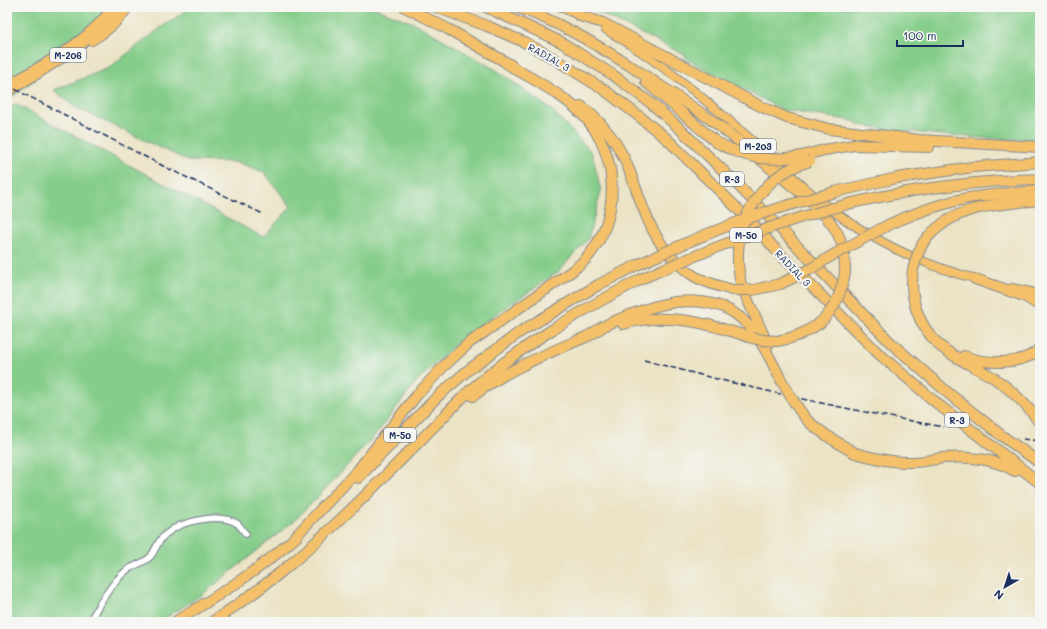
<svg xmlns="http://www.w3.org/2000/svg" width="1047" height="629" font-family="Mali,sans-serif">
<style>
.green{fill:#85ce8a;stroke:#507e74}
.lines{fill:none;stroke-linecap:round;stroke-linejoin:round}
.minor-casing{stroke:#838992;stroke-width:8}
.primary-casing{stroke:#838992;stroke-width:10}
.motorway-casing{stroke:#838992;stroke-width:12}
.minor{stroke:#fff;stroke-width:5.5}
.primary{stroke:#f4c16a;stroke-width:8}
.motorway{stroke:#f4c16a;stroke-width:10}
.rail{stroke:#1b2f5e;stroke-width:1.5;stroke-dasharray:6 3;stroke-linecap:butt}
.motorway-bridge-casing{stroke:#838992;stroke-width:12;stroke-linecap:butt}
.motorway-bridge{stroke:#f4c16a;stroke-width:10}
.labels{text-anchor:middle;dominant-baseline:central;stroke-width:4;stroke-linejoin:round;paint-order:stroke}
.shield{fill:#f6f6f2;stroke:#5d6b8a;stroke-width:1}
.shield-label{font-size:9px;font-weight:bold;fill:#1b2f5e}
.street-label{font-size:10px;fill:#1b2f5e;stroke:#f6f6f2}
</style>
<rect width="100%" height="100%" fill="#f6f6f2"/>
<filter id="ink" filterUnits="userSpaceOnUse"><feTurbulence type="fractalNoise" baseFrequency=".025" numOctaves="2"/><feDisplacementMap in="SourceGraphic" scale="8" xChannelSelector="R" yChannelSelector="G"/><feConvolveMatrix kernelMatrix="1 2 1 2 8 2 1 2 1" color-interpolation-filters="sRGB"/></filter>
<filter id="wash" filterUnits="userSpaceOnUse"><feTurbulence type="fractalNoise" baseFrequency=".012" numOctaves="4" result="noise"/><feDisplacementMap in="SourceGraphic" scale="16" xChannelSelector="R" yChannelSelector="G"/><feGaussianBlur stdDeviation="0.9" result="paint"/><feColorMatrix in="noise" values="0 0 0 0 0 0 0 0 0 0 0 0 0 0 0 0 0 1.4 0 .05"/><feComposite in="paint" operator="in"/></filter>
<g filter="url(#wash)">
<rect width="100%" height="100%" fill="#ebe3c5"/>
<path class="green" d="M7,7H114L103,26L7,101Z
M192,7H372L416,24L498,71L553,111L592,153L601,192L588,239L558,272L464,336L417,381L378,432L333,481L295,520L203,594L159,622H7V110L15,104L263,237L291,207L264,172L236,162L188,161L75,107L54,90L109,68L159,29Z
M587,7H1040V140C979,139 919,134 859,125L854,121L783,110L688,60L685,55Z"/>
</g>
<g filter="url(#ink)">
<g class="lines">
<g class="minor-casing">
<path id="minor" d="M90,622C97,606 113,581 127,570C134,565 145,563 151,556C156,549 158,540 166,534C181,521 220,512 238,524C241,527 243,531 246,534"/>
</g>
<g class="primary-casing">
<path id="primary" d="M561,7L584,18
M605,29C664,63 714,107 765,152C792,176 819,202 849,222C888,248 934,269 981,280
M92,41C108,32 119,22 129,7
M7,85C44,63 86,43 112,7
M7,93C48,67 89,47 119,7
M1012,288L1040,294"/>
</g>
<g class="motorway-casing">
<path id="motorway" d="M405,7L448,29L511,65
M436,7L487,26L524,42L553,58L603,89L640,117L667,139L753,224L775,249L878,353L940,406L1040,483
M486,7L561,42L613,75L652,104L678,127L733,180L890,342L947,392L1002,436L1040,463
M516,7C558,21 595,44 632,67C660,86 690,104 718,125C737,139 755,155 774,171C793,187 815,202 830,222C843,238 845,253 845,273
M580,16L603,23L762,107L787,118L829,129L920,140L1040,147
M646,82L716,142
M581,106C599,119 614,138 624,158C642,197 645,234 680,265C684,269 689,273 694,276C706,283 719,286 732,290
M802,156L824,150L854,145L929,147
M834,192L897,178L973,167L1040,162
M852,203C915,188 976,181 1040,179
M890,224C915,213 942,203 969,198C993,194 1016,193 1040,191
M923,243C953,204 995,205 1040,200
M738,252V264L741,285L768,345
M913,270C909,298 918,325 939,345C955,359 976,367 994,378C1012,390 1027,405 1040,423
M975,279L1024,296L1040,306
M753,290L780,284
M623,324C666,311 711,324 752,338
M777,341C795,338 805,333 820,323
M964,356C985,364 1024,366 1040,348
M473,396C507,369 549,353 588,336C594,333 600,328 606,325C626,316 654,305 675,302C692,300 707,301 723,307C752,319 766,350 779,376
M855,453C874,458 893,463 913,462C923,462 933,459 943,458C969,456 993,458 1015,471
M358,478L437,397L467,371L520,332L598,285L637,265
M292,540L358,470L416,396L444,366L469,343L572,271C576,267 581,264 586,259C622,218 620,153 582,114C560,92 531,79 506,63
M175,622C217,596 260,570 297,536
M212,622C236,606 259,590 281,572C347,518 405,455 465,395C518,347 580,311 643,278"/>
</g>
<use href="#minor" class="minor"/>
<use href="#primary" class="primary"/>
<use href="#motorway" class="motorway"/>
<path class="rail" d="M7,85L165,167L263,214
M644,360C743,387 843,409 944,427
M1023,439L1040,441"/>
<g class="motorway-bridge-casing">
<path id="motorway-bridge" d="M716,142C748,159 766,162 802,156
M738,252C739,244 739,235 742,227C750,205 767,180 790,169C796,166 803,163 810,161
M637,265C682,244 728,224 776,209C795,203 815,198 834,192
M913,270L917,256L923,243
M643,278C711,248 780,221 852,203
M780,284L809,270L833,255L890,224
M732,290H753
M820,323C835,308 841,294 845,273
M752,338L764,340L777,341
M780,378C789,393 797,409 808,421C822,434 838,443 855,453"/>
</g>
<use href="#motorway-bridge" class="motorway-bridge"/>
</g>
</g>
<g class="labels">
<g class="shield">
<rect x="50" y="48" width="36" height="14" rx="3"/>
<rect x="740" y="139" width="36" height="14" rx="3"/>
<rect x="720" y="172" width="24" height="14" rx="3"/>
<rect x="730" y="228" width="32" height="14" rx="3"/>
<rect x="945" y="413" width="24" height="14" rx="3"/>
<rect x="384" y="428" width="32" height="14" rx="3"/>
</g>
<g class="shield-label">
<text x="68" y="55">M-206</text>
<text x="758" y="146">M-203</text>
<text x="732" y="179">R-3</text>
<text x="746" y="235">M-50</text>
<text x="957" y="420">R-3</text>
<text x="400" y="435">M-50</text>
</g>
<g class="street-label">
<text transform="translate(549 57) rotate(29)">RADIAL 3</text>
<text transform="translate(793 268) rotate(46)">RADIAL 3</text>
</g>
</g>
<rect width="1047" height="629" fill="none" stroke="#f6f6f2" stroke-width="24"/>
<g transform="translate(1005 587) rotate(219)" stroke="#f6f6f2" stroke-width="3" paint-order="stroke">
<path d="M0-3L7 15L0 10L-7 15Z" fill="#1b2f5e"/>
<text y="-6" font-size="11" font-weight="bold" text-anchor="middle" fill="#1b2f5e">N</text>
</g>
<path d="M897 40v6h66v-6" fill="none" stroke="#1b2f5e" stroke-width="2"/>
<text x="903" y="40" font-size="12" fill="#1b2f5e" stroke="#f6f6f2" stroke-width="3" paint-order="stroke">100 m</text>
</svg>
